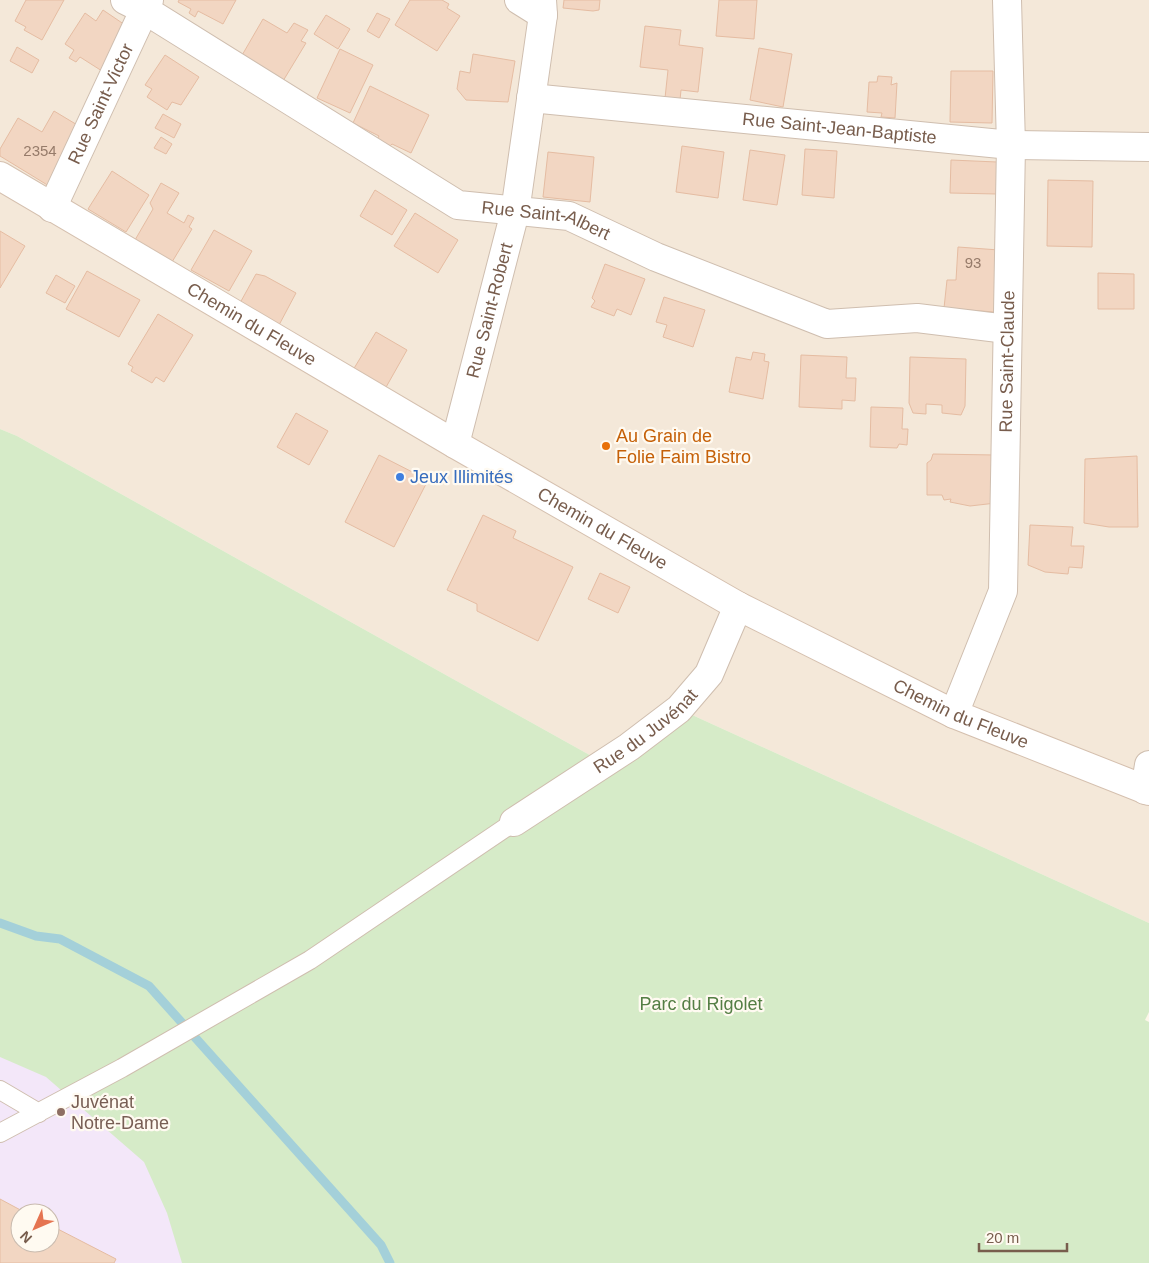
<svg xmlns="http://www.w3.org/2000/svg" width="1149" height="1263" font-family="Arial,sans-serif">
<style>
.residential{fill:#f4e8d9}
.education{fill:#f3e7f9;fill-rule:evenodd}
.green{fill:#d6ebc8}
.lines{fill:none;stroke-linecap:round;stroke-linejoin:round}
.stream{stroke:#a4d0d9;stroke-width:9}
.building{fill:#f2d6c2;stroke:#e5bca2}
.lane-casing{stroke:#cfbeaf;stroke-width:20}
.street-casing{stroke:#cfbeaf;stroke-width:30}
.secondary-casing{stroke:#d5c0af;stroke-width:30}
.lane{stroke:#fff;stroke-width:18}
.street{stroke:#fff;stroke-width:28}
.secondary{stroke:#fff;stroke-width:28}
.food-dot{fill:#e8710a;stroke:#fffaf1;stroke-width:2}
.shop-dot{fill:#3f7fe0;stroke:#fffaf1;stroke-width:2}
.education-dot{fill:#8d6e63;stroke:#fffaf1;stroke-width:2}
.labels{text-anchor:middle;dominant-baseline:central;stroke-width:4.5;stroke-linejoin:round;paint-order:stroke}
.number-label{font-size:15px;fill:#967b6a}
.street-label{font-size:18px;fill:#785d4d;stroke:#fffaf1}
.food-label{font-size:18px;fill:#c56008;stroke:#fffaf1;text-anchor:start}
.shop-label{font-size:18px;fill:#366cbe;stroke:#fffaf1;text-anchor:start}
.park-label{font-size:18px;fill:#547e44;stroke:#fffaf1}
.education-label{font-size:18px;fill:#785e54;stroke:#fffaf1;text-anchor:start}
</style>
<rect width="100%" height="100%" fill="#fdf6ea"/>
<path class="residential" d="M0,0H1149V923L679,709L604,763L17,436L0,429Z"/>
<path class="education" d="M0,1025L245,1199L214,1263H0ZM20,1213H50V1243H20Z"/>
<path class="green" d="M0,429L17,436L604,763L679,709L1149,923V1012L1145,1020L1149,1022V1263H182L167,1213L144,1162L46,1077L0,1057Z"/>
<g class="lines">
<path class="stream" d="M0,923L36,936L60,939L149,986L381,1245L390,1263"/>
</g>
<path class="building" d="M26,0H64L42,40L24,30L26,27L15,21Z
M179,0H236L223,24L198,11L195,17L189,13L191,9L178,2Z
M410,0H442L449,4L447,8L460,16L437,51L395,25Z
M564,0H600L599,10L593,11L563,8Z
M719,0H757L754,39L716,36Z
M103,10L131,29L102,71L80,57L76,62L69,58L74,50L65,44L85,13L96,21Z
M377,13L390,19L379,38L367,31Z
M326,15L350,29L338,49L314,34Z
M263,19L287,33L294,23L308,30L301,41L306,43L283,81L241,57Z
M645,26L681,30L679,45L703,48L698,92L681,90L680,100L665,98L668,70L640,67Z
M17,47L39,60L32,73L10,61Z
M759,48L792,54L783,107L750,100Z
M340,49L373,65L350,113L317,98Z
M473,54L515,61L508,102L466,100L457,89L460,71L470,73Z
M165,55L199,77L181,105L172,102L167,110L147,97L152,89L145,85Z
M951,71H993L992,123L950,122Z
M878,76L892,77L891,85L897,83L895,118L881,117L882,113L867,112L869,82H877Z
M370,86L429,115L411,153L392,144L388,148L376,141L379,136L353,123Z
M54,111L84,129L49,186L0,156V149L18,118L42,132Z
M163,114L181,124L174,138L155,128Z
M161,137L172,144L166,154L154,148Z
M682,146L724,152L718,198L676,192Z
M805,149L837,151L834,198L802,195Z
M750,150L785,155L777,205L743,200Z
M548,152L594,157L590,202L543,197Z
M951,160L997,162V194L950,193Z
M112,171L149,195L126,232L88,209Z
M1048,180L1093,181L1092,247L1047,246Z
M161,183L179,193L167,213L184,223L188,215L194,218L189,227L192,229L172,262L135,240L153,209L150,203Z
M375,190L407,210L392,235L360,216Z
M415,213L458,240L438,273L394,246Z
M214,230L252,251L229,291L191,270Z
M0,231L25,246L0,288Z
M958,247L999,250L994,312L944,308L947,280H956Z
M605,264L645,279L631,315L617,309L614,316L591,307L595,301L592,298Z
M87,271L140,300L119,337L66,309Z
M1098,273L1134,274V309H1098Z
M256,274L265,276L296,293L279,325L240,303Z
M56,275L75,286L65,303L46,293Z
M664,297L705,310L693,347L663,337L667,325L656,322Z
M158,314L193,335L164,382L156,377L152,383L131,371L133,367L128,364Z
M376,332L407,350L385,389L353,370Z
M753,352L765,354L764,361L769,362L763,399L729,392L736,357L751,360Z
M801,355L847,357L846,378H856L855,401L842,400V409L799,407Z
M910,357L966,359L965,406L961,415L942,413V405L926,404V414L913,413L909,403Z
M871,407L903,408L902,429H908L907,445L899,444L897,448L870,447Z
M296,413L328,431L309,465L277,447Z
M933,454L995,455L996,503L970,506L950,502L951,499L944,500L942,495H927V463L931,460Z
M379,455L428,480L394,547L345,522Z
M1137,456L1138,527H1109L1084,523L1085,459Z
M483,515L516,531L513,538L573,567L538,641L477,611V604L447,590Z
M1030,525L1073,527L1071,546H1084L1082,568L1069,567L1068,574L1045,572L1028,565Z
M600,573L630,587L618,613L588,599Z
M0,1199L26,1213H20V1243H50V1225L116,1259L114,1263H0Z"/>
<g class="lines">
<g class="lane-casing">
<path id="lane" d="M0,1090L39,1113
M0,1133L122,1068L310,960L514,822"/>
</g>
<g class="street-casing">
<g id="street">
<path id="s1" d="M125,0L145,10L458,205L569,216L656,257L827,324L917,318L1007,329"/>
<path d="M519,0L543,15"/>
<path id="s2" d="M531,98L1011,145L1149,147"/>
<path id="s3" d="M52,208L149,0"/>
<path id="s4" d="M455,444L515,212L543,15L542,0"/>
<path id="s5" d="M954,714L1003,591L1011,145L1007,0"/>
<path d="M1145,790L1149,765"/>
<path id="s6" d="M514,822L629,747L679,709L709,674L738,606"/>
</g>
</g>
<g class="secondary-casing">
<g id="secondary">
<path id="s7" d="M0,176L455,444L738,606L954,714L1149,791"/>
</g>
</g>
<use href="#lane" class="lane"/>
<use href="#street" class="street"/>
<use href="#secondary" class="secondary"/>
</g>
<circle class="food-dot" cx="606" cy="446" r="5"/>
<circle class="shop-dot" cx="400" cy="477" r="5"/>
<circle class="education-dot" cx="61" cy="1112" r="5"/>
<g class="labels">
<g class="number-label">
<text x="40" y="150">2354</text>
<text x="973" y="262">93</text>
</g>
<g class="street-label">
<text stroke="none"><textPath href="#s3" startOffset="115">Rue Saint-Victor</textPath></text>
<text stroke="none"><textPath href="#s2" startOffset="310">Rue Saint-Jean-Baptiste</textPath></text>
<text stroke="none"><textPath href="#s1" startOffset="481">Rue Saint-Albert</textPath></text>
<text stroke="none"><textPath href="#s4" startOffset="138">Rue Saint-Robert</textPath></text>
<text stroke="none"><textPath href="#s7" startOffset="292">Chemin du Fleuve</textPath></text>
<text stroke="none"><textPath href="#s5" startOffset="362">Rue Saint-Claude</textPath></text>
<text stroke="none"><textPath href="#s7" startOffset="698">Chemin du Fleuve</textPath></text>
<text stroke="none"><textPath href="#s7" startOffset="1102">Chemin du Fleuve</textPath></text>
<text stroke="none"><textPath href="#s6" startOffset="160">Rue du Juvénat</textPath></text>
</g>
<g class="food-label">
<text x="616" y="436">Au Grain de<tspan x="616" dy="21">Folie Faim Bistro</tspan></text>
</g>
<g class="shop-label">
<text x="410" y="477">Jeux Illimités</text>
</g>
<g class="park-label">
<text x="701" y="1004">Parc du Rigolet</text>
</g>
<g class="education-label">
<text x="71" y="1102">Juvénat<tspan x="71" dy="21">Notre-Dame</tspan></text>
</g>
</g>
<g transform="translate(35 1228) rotate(225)"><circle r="24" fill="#fffaf1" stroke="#c9bbaf"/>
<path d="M0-4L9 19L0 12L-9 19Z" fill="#e57451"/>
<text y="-8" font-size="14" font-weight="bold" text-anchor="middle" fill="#785d4d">N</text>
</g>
<path d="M979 1243v8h88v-8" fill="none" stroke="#785d4d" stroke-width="2.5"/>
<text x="986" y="1243" font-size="15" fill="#785d4d" stroke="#fffaf1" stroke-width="4" paint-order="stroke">20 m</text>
</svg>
